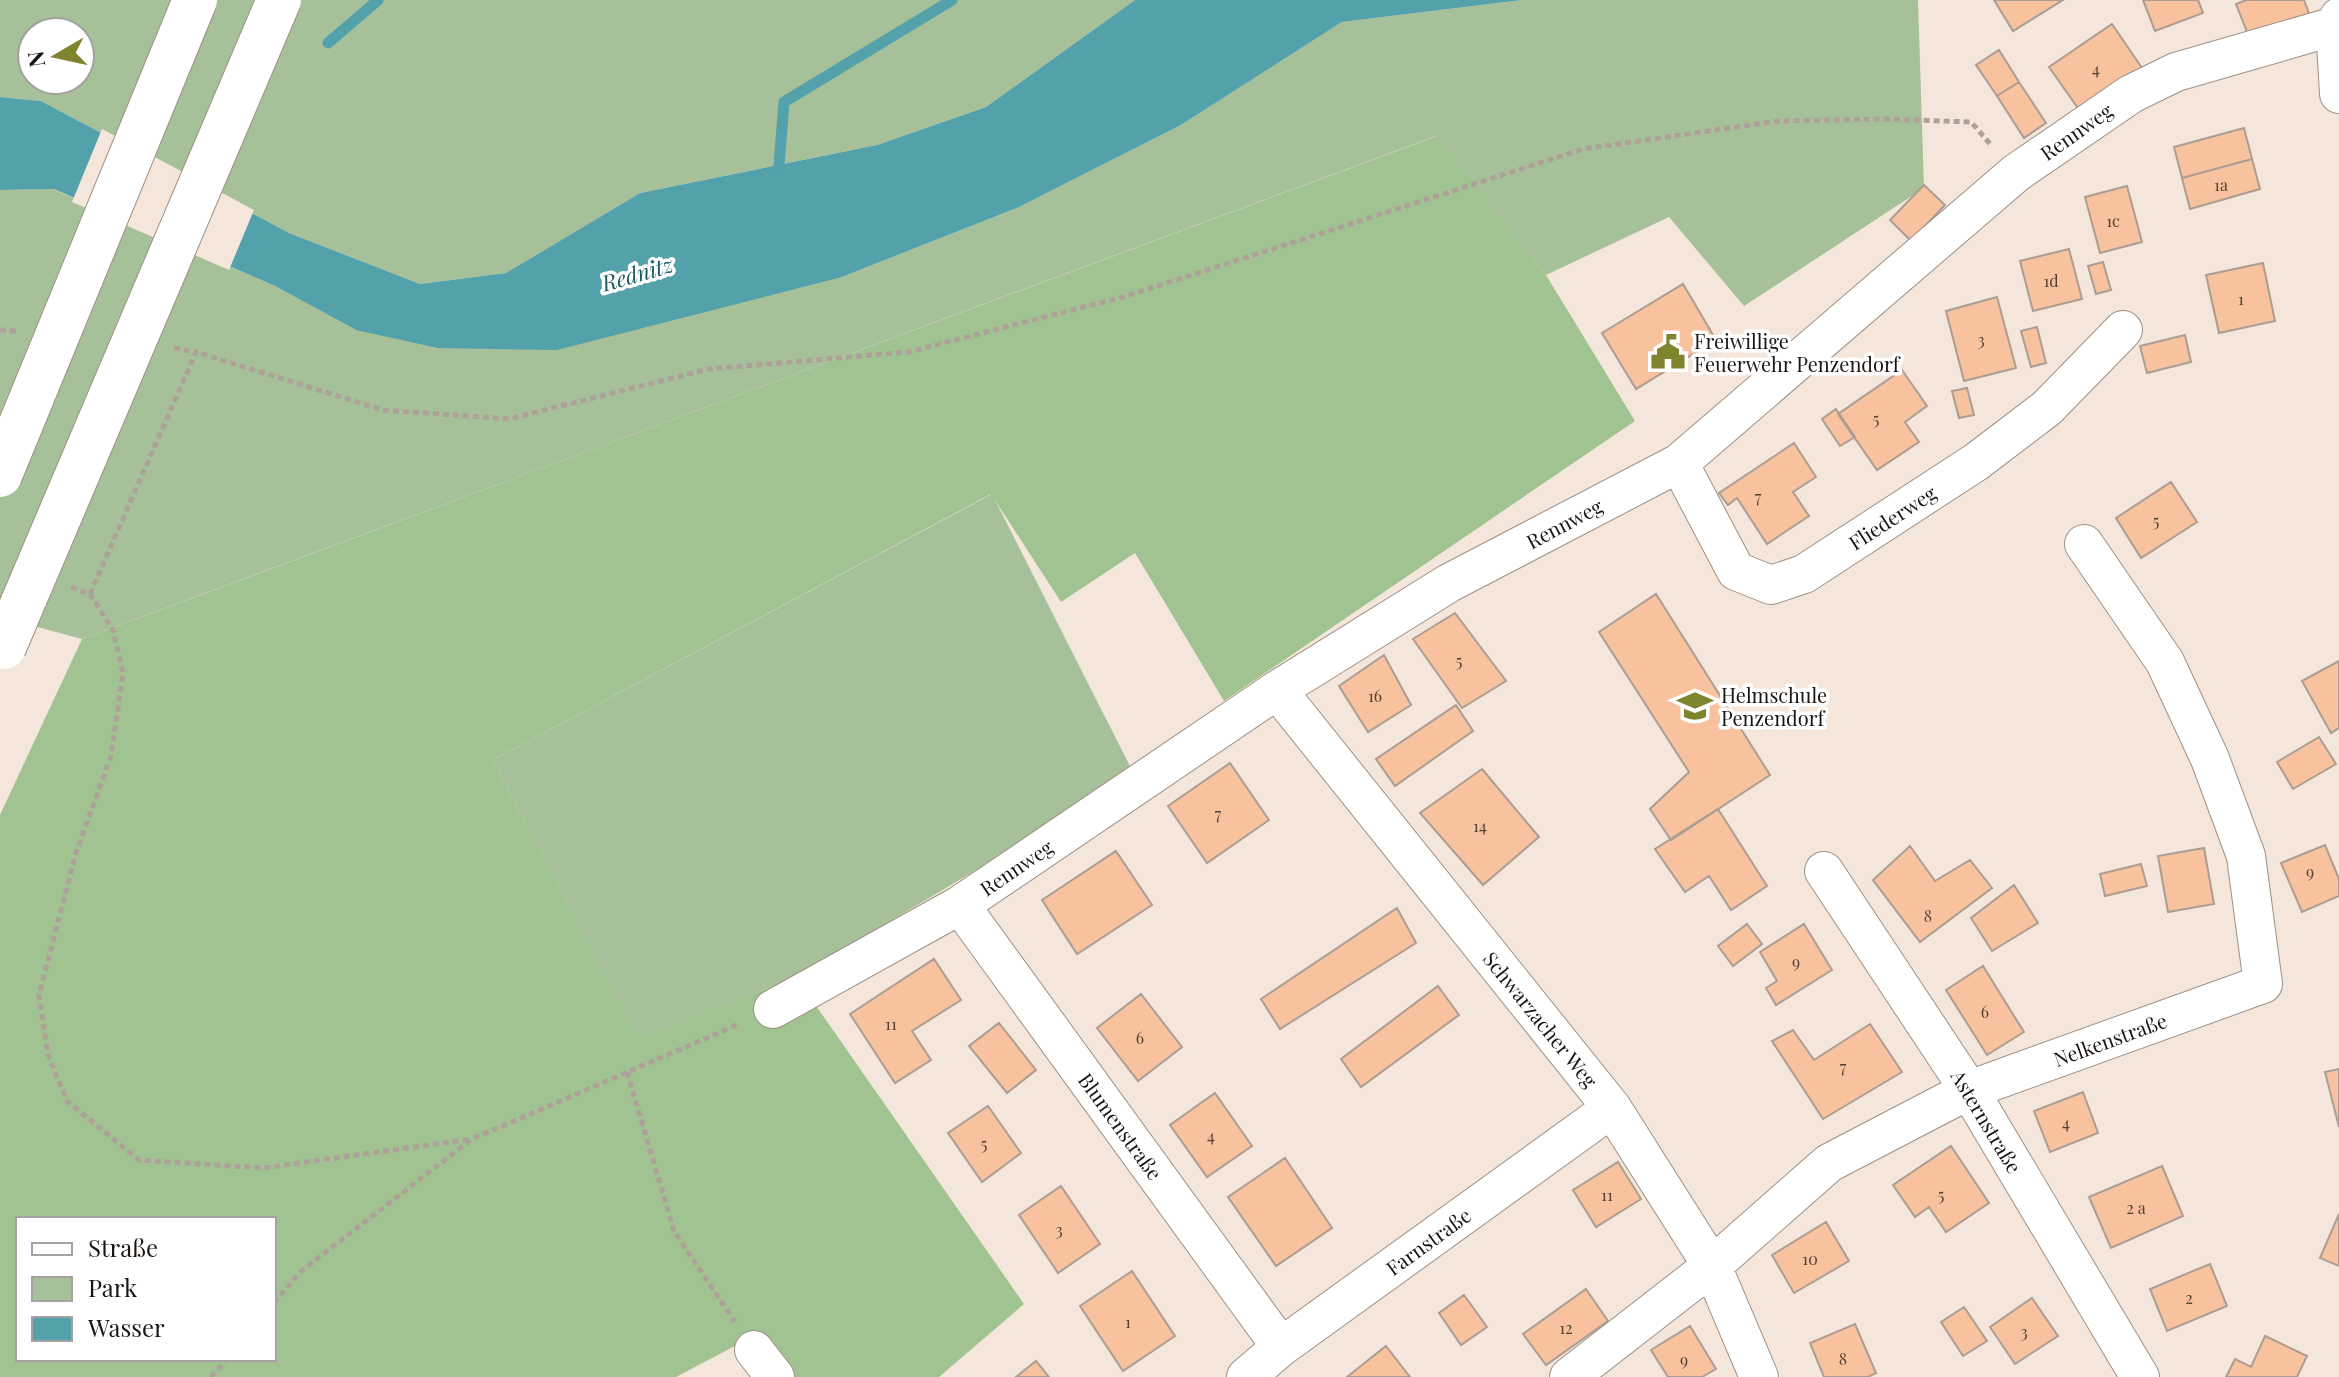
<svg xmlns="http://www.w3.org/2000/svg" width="2339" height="1377" font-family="'Playfair Display',serif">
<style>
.green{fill:#a6c09a;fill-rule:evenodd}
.forest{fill:#a1c391;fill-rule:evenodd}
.water{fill:#53a1ab}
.pier{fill:#f5e6dc}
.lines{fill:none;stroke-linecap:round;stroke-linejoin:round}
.stream{stroke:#53a1ab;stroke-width:11}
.building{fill:#f7c29d;stroke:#ab9d93;stroke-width:2}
.minor-casing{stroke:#9d9086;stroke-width:40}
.path{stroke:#ada199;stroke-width:5;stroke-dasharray:6 4;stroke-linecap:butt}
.minor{stroke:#fff;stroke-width:38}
.highway-bridge-casing{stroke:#9d9086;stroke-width:46;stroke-linecap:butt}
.highway-bridge{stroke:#fff;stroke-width:44}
.labels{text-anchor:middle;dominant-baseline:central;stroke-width:7;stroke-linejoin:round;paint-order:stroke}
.number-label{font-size:16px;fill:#524035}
.street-label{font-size:20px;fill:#1b1512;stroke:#fff}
.poi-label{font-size:20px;fill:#1b1512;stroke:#fff;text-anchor:start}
.water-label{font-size:22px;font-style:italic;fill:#175961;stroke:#fff}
</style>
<rect width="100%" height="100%" fill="#f5e6dc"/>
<path class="green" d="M0,0H1135L986,107L877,145L640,193L506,273L420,284L289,233L41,101L0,97ZM32,32H80V80H32Z
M1522,0H1918L1924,188L1744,306L1669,217L1546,275L1436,136L82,639L0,617V190L53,189L275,286L356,330L842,277L1019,207L1181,125L1342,22Z
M992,494L1135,776L796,977L638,1039L493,760Z"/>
<path class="forest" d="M1437,136L1546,275L1635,421L1224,701L1135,553L1061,602L991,494L493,760L638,1038L796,977L1024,1304L939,1377H783L750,1338L676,1377H0V815L82,639ZM18,1219H274V1359H18Z"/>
<path class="water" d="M1135,0H1522L1342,22L1181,125L1019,207L842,277L557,350L438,348L356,330L275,286L54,189L0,190V97L41,101L289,233L420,284L506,273L640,193L877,145L986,107Z"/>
<path class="pier" d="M102,129L254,210L229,270L72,202Z"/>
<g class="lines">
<path class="stream" d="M328,43L378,0
M779,165L784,102L952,0"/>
</g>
<path class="building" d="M1994,0H2063L2013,31Z
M2143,0H2198L2203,13L2155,31Z
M2246,0H2304L2311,19L2251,42L2236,4Z
M2112,24L2142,68L2080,111L2049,67Z
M1999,50L2019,82L1997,96L1976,65Z
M2019,82L2046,123L2024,138L1997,96Z
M2244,128L2252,159L2182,178L2174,147Z
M2252,159L2260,189L2190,209L2182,178Z
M1924,185L1945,205L1911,241L1890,220Z
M2127,186L2142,242L2100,253L2085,197Z
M2069,249L2082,299L2033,311L2020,261Z
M2103,262L2111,290L2096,294L2088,266Z
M2263,263L2275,321L2219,333L2206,275Z
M1683,284L1716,340L1636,389L1602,333Z
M1997,297L2016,368L1964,381L1946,311Z
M2037,327L2046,363L2031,367L2021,331Z
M2185,335L2191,362L2147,373L2140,346Z
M1902,370L1927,406L1905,422L1919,442L1877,470L1838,414Z
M1967,388L1974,415L1959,418L1952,391Z
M1836,409L1855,437L1840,446L1822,419Z
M1794,443L1816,477L1793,492L1809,516L1767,544L1737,498L1728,505L1719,493Z
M2171,482L2197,522L2141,558L2116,518Z
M1656,594L1770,775L1671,840L1650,809L1689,772L1599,632Z
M1455,613L1506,681L1462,708L1413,639Z
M1384,655L1411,705L1368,732L1339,686Z
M2339,661V728L2331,733L2302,681Z
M1456,705L1473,731L1395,786L1376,759Z
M2319,737L2336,764L2293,789L2277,762Z
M1230,763L1269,820L1207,863L1168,806Z
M1482,769L1539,837L1483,885L1420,813Z
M1718,809L1767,886L1731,910L1709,876L1685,892L1655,849Z
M2325,845L2339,879V896L2302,912L2281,863Z
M1910,846L1935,881L1970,860L1992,888L1920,942L1873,880Z
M2204,848L2214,904L2168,912L2158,856Z
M1116,851L1152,905L1077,954L1042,900Z
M2141,864L2147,886L2105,896L2100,874Z
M2014,885L2038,923L1992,951L1971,918Z
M1397,908L1416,943L1280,1029L1261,999Z
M1747,924L1762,944L1733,966L1718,946Z
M1804,924L1832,970L1776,1005L1766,988L1777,981L1760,952Z
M934,959L961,1000L912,1031L931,1060L895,1083L850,1014Z
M1983,966L2024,1032L1987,1055L1946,990Z
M1438,986L1459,1015L1361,1087L1341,1059Z
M1141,994L1182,1047L1138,1081L1097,1028Z
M999,1023L1036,1070L1007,1093L969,1046Z
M1870,1024L1902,1072L1823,1119L1772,1041L1793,1030L1814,1060Z
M2339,1069V1127L2325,1072Z
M2083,1092L2098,1133L2050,1152L2034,1111Z
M1215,1093L1252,1146L1207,1177L1170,1125Z
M988,1106L1021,1153L982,1182L948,1133Z
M1951,1146L1989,1203L1946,1232L1929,1207L1915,1217L1893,1185Z
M1285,1158L1332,1228L1276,1266L1228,1197Z
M1618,1162L1641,1199L1596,1227L1573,1190Z
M2162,1166L2183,1216L2111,1248L2089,1197Z
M1061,1186L1100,1244L1058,1273L1019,1215Z
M2339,1214V1266L2320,1258Z
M1826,1222L1849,1261L1794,1293L1772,1255Z
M2210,1264L2227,1306L2167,1331L2150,1289Z
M1132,1271L1175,1336L1123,1371L1080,1306Z
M1586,1289L1608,1321L1546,1365L1523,1334Z
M1464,1295L1487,1327L1461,1345L1439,1313Z
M2032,1298L2058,1336L2015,1364L1990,1327Z
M1964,1307L1987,1341L1963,1356L1941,1322Z
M1855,1324L1876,1373L1868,1377H1824L1810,1343Z
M1690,1326L1716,1369L1702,1377H1668L1651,1350Z
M2265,1336L2307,1356L2297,1377H2226L2235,1359L2251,1367Z
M1386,1346L1410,1377H1347Z
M1036,1361L1049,1377H1016Z"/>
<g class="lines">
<g class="minor-casing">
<path id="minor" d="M2339,17L2335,26L2339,94
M1679,463L1736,571L1771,585L1804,574L1976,462L2047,408L2123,330
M1277,690L1612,1108L1712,1266L1759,1377
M1824,871L1969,1090L2140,1377
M960,905L1281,1347
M773,1009L960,905L1277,690L1449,583L1679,463L2016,173L2131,94L2176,72L2335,26
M754,1350L775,1377
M1246,1377L1281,1347L1612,1108
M1569,1377L1712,1266L1829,1163L1969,1090L2263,984L2246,856L2210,759L2165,662L2084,544"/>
</g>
<path class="path" d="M0,330L17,331
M174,348L196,352
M71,587L90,594L113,630L123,673L111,756L76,853L39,995L48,1055L67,1101L139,1160L263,1168L472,1139
M90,594L196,352L383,410L509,419L709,369L908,352L1123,297L1583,149L1779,121L1884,119L1971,122L1992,146
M627,1072L674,1231L735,1322
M274,1303L300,1272L472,1139L739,1024
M211,1377L227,1359"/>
<use href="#minor" class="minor"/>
<g class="highway-bridge-casing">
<path id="highway-bridge" d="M0,475L195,0
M4,647L279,0"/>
</g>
<use href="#highway-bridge" class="highway-bridge"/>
</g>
<defs>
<g id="civic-bare" transform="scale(2.76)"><path d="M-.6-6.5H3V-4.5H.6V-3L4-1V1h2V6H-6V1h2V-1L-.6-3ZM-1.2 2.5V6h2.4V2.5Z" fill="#80842f" stroke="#fff" stroke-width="2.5" paint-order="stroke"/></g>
<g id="school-bare" transform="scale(2.76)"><path d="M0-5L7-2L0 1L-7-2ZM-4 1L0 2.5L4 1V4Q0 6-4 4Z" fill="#80842f" stroke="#fff" stroke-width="2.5" paint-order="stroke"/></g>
</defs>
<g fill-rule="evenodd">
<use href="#civic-bare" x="1668" y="352"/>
<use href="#school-bare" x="1695" y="706"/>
</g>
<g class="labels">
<g class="number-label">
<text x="2096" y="68">4</text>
<text x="2221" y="184">1a</text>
<text x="2113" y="220">1c</text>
<text x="2051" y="280">1d</text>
<text x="2241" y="298">1</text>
<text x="1981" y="339">3</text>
<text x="1876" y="418">5</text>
<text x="1758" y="496">7</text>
<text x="2156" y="520">5</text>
<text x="1459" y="660">5</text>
<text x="1375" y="695">16</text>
<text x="1218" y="813">7</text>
<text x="1480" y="825">14</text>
<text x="2310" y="871">9</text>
<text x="1928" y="915">8</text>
<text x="1796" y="961">9</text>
<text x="1985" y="1011">6</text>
<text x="891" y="1023">11</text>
<text x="1140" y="1037">6</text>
<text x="1843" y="1066">7</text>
<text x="2066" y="1122">4</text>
<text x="1211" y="1135">4</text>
<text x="984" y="1143">5</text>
<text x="1607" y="1194">11</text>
<text x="1941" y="1194">5</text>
<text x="2136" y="1207">2 a</text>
<text x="1059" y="1229">3</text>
<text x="1810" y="1258">10</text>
<text x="2189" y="1297">2</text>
<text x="1128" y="1321">1</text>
<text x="1566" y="1327">12</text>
<text x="2024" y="1331">3</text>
<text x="1843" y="1358">8</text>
<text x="1684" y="1359">9</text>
</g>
<g class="street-label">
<text transform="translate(2076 131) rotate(-35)">Rennweg</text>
<text transform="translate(1892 517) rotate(-33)">Fliederweg</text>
<text transform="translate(1564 523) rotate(-28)">Rennweg</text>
<text transform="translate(1016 867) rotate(-34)">Rennweg</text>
<text transform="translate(1541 1019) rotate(51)">Schwarzacher Weg</text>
<text transform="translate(2110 1039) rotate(-20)">Nelkenstraße</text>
<text transform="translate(1987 1121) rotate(59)">Asternstraße</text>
<text transform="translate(1121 1126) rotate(54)">Blumenstraße</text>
<text transform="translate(1428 1241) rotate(-36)">Farnstraße</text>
</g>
<g class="poi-label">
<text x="1694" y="340">Freiwillige<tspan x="1694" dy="23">Feuerwehr Penzendorf</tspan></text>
<text x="1721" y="694">Helmschule<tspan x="1721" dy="23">Penzendorf</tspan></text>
</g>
<g class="water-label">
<text transform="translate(637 273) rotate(-16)">Rednitz</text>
</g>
</g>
<rect x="16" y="1217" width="260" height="144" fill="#ffffff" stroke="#a4a1a0" stroke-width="2"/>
<rect x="32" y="1243" width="40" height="12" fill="#ffffff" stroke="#a4a1a0" stroke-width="2"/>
<text x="88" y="1257" font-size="24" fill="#1b1512">Straße</text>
<rect x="32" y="1277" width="40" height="24" fill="#a6c09a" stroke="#a4a1a0" stroke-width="2"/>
<text x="88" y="1297" font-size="24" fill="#1b1512">Park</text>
<rect x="32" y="1317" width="40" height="24" fill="#53a1ab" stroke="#a4a1a0" stroke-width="2"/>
<text x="88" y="1337" font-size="24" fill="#1b1512">Wasser</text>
<g transform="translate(56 56) rotate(261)"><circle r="38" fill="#ffffff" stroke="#a4a1a0" stroke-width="2"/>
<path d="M0-6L14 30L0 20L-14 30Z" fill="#80842f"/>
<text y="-12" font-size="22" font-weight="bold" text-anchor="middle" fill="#1b1512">N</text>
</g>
</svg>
